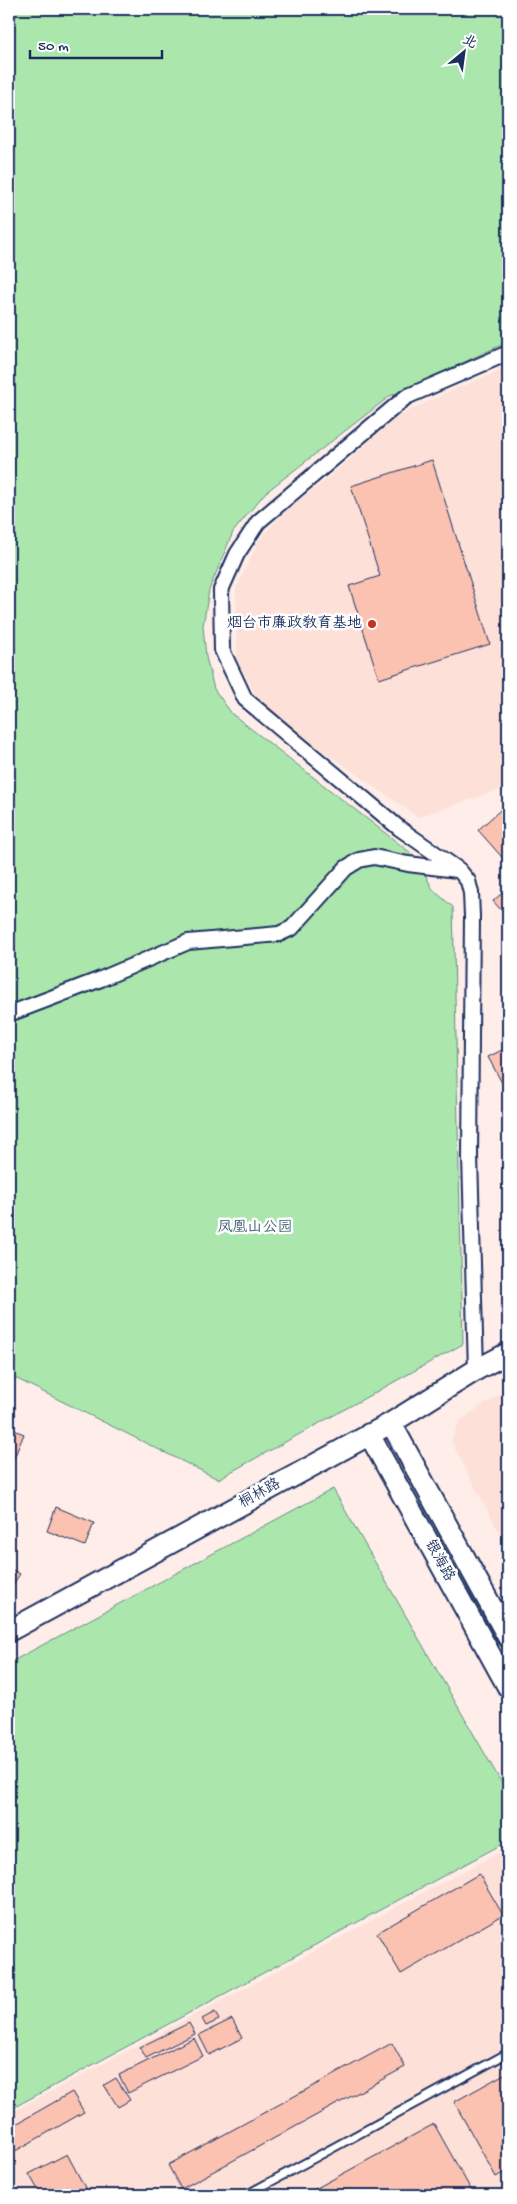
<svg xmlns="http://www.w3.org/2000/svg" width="517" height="2204" font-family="'Gochi Hand','LXGW WenKai TC',sans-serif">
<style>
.built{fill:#fde0d8}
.green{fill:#abe7ad;stroke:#638b86}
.building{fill:#fbc2b2;stroke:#1b2f5e}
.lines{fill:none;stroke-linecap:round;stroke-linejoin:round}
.lane-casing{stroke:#1b2f5e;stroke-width:11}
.street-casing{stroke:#1b2f5e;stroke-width:18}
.secondary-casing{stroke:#1b2f5e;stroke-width:24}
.lane{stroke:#fff;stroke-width:7}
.street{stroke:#fff;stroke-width:14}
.secondary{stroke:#fff;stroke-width:20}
.poi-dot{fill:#c8321e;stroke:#fff;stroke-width:2}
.labels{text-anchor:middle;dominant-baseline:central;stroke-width:5;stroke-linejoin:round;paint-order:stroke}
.poi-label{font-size:15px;fill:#1b2f5e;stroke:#fff;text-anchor:end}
.park-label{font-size:15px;fill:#3f5d72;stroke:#fff}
.street-label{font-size:15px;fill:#1b2f5e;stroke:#fff}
</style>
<rect width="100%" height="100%" fill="#feede8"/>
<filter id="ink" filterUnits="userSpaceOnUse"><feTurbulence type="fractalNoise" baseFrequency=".02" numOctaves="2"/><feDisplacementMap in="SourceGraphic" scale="10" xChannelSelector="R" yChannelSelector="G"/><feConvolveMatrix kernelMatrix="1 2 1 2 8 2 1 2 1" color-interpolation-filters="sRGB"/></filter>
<g filter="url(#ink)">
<path class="built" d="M508,368V787L418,817L285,724L255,693L237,660L236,589L259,540L285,511L327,479L398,416L448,392Z
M508,1390V1549L451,1441L459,1422L481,1406Z
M498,1853L508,1871V2195H21L9,2174V2114Z"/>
<path class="green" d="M9,9H508V342L390,396L265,493L233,532L209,590L203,626L206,657L214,689L232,714L416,857L433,890L453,907L463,1344L218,1479L9,1375Z
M333,1489L508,1794V1841L9,2110V1663Z"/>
<path class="building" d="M432,460L490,644L379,679L349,586L380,576L351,486Z
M508,803V864L478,830Z
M508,888V918L493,901Z
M508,1047V1094L488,1057Z
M9,1428L24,1434L14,1458L9,1455Z
M56,1507L94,1523L85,1546L47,1531Z
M9,1568L20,1574L9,1590Z
M479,1874L503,1915L401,1974L377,1933Z
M215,2012L219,2020L206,2026L202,2019Z
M232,2019L242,2038L209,2055L199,2035Z
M189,2023L195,2034L146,2058L140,2047Z
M194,2038L203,2056L128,2093L119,2075Z
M392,2043L405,2067L181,2189L168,2165Z
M508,2072V2170L496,2177L454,2102Z
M116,2078L130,2100L118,2107L104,2085Z
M72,2092L84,2112L10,2154L9,2128Z
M434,2124L474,2195H304Z
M67,2154L89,2195H41L29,2174Z"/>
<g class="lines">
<g class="lane-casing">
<path id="lane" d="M246,2195L508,2053"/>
</g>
<g class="street-casing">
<path id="street" d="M9,1014L101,979L188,942L279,934L292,928L346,868L359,860L374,857L408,864L457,870
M476,1370L470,1157L472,916L471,893L468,881L459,870L399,828L245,699L222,650L221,590L237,554L258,522L406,397L508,353"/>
</g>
<g class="secondary-casing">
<path id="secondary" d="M391,1423L508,1637
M369,1434L508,1687
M9,1631L391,1423L476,1370L508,1353"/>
</g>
<use href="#lane" class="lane"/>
<use href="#street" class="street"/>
<use href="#secondary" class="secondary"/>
</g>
</g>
<circle class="poi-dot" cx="372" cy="624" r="5"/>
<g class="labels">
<g class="poi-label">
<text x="362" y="624">烟台市廉政教育基地</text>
</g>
<g class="park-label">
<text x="255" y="1228">凤凰山公园</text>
</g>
<g class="street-label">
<text transform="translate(260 1494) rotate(-29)">桐林路</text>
<text transform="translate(439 1561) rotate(61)">银海路</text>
</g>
</g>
<rect width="517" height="2204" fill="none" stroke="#fff" stroke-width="30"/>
<rect x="15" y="15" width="487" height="2174" fill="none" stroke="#1b2f5e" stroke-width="2" filter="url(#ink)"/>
<g transform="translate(464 52) rotate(29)" stroke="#ffffff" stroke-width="4" paint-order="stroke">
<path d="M0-4L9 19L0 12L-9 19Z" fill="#1b2f5e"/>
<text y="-8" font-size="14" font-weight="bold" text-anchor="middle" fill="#1b2f5e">北</text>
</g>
<path d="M30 50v8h132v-8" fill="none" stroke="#1b2f5e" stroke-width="2.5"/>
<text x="38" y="50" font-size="15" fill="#1b2f5e" stroke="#ffffff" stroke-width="4" paint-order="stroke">50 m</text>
</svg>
